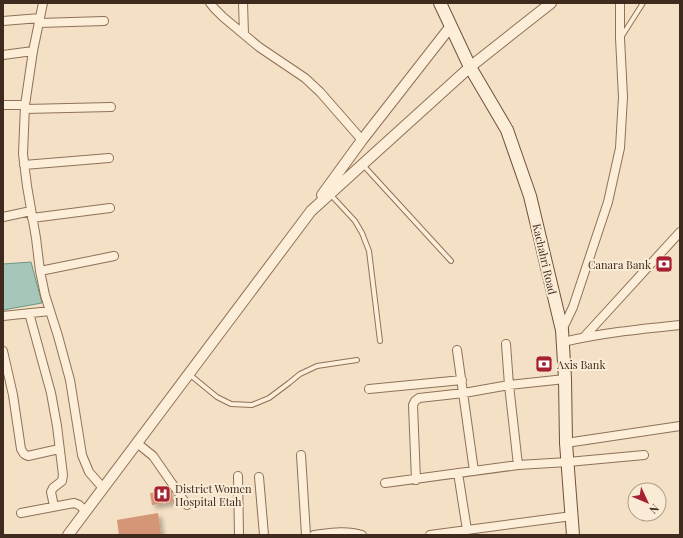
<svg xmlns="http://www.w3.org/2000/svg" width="683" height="538" font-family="'Playfair Display',serif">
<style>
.water{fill:#a7c6ba;stroke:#6c9587}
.building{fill:#d59577;filter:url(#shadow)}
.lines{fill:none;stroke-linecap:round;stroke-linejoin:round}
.service-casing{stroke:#907158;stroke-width:6}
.minor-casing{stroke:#907158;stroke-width:10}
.tertiary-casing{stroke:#907158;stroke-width:12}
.secondary-casing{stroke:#72513b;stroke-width:14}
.service{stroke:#fceed9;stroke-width:4}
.minor{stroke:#fceed9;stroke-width:8}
.tertiary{stroke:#fceed9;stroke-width:10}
.secondary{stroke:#fceed9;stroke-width:12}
.labels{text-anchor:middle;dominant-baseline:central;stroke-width:4;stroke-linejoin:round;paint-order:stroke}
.street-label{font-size:11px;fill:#3f2a1e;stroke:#f9ebd5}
.poi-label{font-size:11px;fill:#3f2a1e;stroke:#f9ebd5;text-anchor:start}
</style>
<defs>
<filter id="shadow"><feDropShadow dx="3.5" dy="3.5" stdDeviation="2" flood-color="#0004"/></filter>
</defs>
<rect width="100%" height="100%" fill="#f3e0c5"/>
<path class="water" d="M31,262L42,303L3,310V264Z"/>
<path class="building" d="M172,491L173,502L152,505L150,493Z
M158,513L161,535H119L117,520Z"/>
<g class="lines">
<g class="service-casing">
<path id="service" d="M622,36L643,3
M363,165L451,261
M330,194L355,221L362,233L369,251L380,341
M189,374L217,397L231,404L252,405L269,398L289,383L300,374L317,366L357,360"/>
</g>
<g class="minor-casing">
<path id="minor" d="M43,3L33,51L25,105L23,154L27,186L36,238L40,271L45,295L58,336L70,380L82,455L89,472L103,488
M210,3L215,9L223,17L259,47L305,78L320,92L362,140
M243,3L244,34
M3,21L40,18
M39,23L104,21
M3,55L33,51
M3,105H25
M25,109L111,107
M24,165L109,158
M3,217L31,211
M32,218L110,208
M40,271L114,256
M29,313L51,393L57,426L63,475L62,481L53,488L51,492L54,506
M3,316L50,311
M562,330L573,307L608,202L620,148L623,97L620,38V3
M584,337L680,232
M563,342C601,333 641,329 680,325
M506,344L509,385L518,465
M457,350L474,471
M3,351L13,395L21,449L24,454L28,456L59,449
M369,389L462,380
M137,443L153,456L187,505
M566,443L680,426
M301,455L306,535
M458,473L467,530
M238,476L239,535
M259,477L264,535
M416,480L413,405L415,401L419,398L464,393L509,385L565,379
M385,483L518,465L568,462L644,455
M21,513L74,503L79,505L86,511
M314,535C330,533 346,530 362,535
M430,535L572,516"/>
</g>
<g class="tertiary-casing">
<path id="tertiary" d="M322,195L362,140L451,26
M68,535L311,211L470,67L551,3"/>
</g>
<g class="secondary-casing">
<path id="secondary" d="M440,3L470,67L507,130L530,196L562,330L565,379L566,443L573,535"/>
</g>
<use href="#service" class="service"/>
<use href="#minor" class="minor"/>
<use href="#tertiary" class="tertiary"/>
<use href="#secondary" class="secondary"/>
</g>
<defs>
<g id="bank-square" transform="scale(0.9)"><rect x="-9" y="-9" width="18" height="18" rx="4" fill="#a62230" stroke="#f9ebd5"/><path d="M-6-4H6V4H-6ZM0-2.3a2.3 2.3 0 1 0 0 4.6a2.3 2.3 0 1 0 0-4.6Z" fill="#fff"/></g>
<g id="hospital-square" transform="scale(0.9)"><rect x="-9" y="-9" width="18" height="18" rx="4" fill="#a62230" stroke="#f9ebd5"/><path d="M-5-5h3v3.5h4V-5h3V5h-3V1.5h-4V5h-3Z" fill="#fff"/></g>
</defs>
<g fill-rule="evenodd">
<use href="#bank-square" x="664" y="264"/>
<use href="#bank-square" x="544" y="364"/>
<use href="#hospital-square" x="162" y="494"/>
</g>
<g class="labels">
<g class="street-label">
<text transform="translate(545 259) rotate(77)">Kachahri Road</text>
</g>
<g class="poi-label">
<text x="651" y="264" text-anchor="end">Canara Bank</text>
<text x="557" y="364">Axis Bank</text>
<text x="175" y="488">District Women<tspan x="175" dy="13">Hospital Etah</tspan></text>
</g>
</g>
<rect width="683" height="538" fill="none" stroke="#3f2a1e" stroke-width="8"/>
<g transform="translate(647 502) rotate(134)"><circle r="19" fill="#f9ebd5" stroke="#af9e8c"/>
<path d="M0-3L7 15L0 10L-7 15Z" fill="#a62230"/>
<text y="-6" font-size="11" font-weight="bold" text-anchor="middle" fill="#3f2a1e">N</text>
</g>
</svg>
